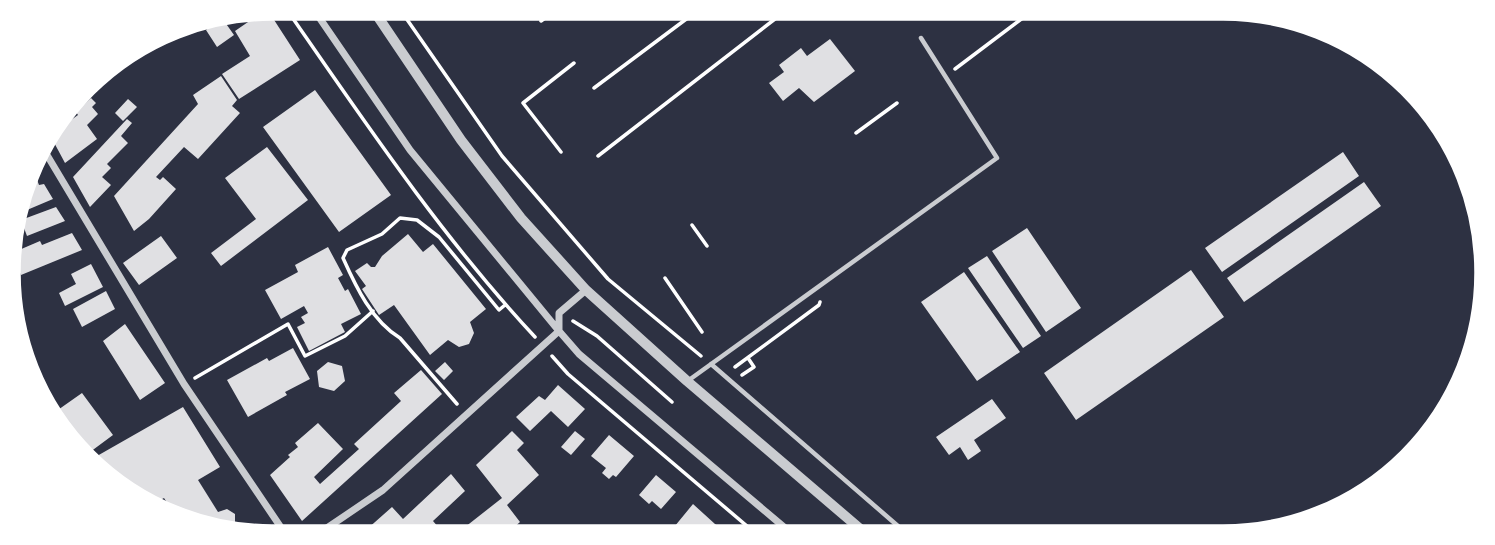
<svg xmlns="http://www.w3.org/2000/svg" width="1495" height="545" font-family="Jost,sans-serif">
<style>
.building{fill:#e0e0e3}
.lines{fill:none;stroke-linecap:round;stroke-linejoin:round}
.path{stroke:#fff;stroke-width:3.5}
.service{stroke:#caccd0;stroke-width:4.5}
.minor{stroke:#caccd0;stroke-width:7}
.tertiary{stroke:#caccd0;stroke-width:10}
.rim{fill:none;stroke:#fff;stroke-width:3.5}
</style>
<rect width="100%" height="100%" fill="#2d3142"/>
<path class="building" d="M267,9L300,60L239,99L222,74L250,56L235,31Z
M222,18L234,35L217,47L206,30Z
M830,39L855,71L814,102L799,88L783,101L769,83L784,72L779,65L801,48L807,56Z
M102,70L109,76L81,107L91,98L96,103L92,107L98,114L87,125L97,139L65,163L50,135L78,115L76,112L70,119L66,111Z
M221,76L237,100L232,106L240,113L198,159L184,147L156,177L160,180L163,177L176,189L149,219L134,231L114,196L198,104L193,95Z
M315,90L391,195L339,232L263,127Z
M128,99L137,107L123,121L115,113Z
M127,119L132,123L121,136L128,143L107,164L111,168L102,177L111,185L90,207L73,177Z
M267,147L308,200L221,266L211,253L256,219L225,178Z
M1343,152L1359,176L1222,272L1205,248Z
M33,169L39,185L44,184L53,199L27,210L22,199Z
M1364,182L1381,206L1244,302L1227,278Z
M56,207L65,221L27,236L21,220Z
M1027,228L1081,308L1046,332L992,251Z
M72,233L82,250L21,275L12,253L40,241L42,245Z
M408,234L423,252L433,244L486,309L470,322L474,333L469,344L459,347L448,340L430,355L394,305L379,315L362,289L366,286L355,271L367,263L371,267H375L382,256Z
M161,236L177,258L139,285L123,263Z
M328,247L343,275L338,278L345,291L348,289L361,314L341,324L345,332L309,351L297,327L305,323L301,317L308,313L304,306L281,319L265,290L298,272L295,265Z
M987,256L1041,336L1023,348L968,268Z
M91,264L103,287L65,306L59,293L76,284L71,274Z
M1191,270L1224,317L1076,420L1044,373Z
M964,272L1020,352L977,381L921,302Z
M106,291L115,309L82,327L73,309Z
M125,324L165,383L140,400L103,341Z
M293,348L310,379L285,392L287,395L248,417L227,380L267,358L269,361Z
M328,362L342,366L345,381L334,391L319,387L317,371Z
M445,362L453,371L444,380L435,371Z
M421,370L442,394L302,521L270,475L290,457L288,455L298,447L295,443L318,423L343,449L314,477L320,484L359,449L354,444L401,401L394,393Z
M558,385L585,409L568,427L551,411L530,431L516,417L539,396L545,400Z
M82,393L113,435L86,455L55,412Z
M992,399L1006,418L974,440L981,451L968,460L960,447L949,455L936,437Z
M183,407L220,467L198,480L218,512L227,509L235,514V523L229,529H203L175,515L164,498L153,504L136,495L127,481L118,487L111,483L90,460Z
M512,431L524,443L517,450L539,475L507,505L520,522L510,531H460L502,498L476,465Z
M575,431L585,439L571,455L561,447Z
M609,435L634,456L616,477L613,475L609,479L602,473L606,468L591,456Z
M451,474L465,491L433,521L439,528L436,530H366L392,507L403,519Z
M656,475L676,492L661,509L652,501L649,504L639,495Z
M693,504L715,524L726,532H670Z"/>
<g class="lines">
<path class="path" d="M285,7C364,121 441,236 535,337
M399,8L502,156L608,279L701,356
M444,9H447
M533,11L534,9
M734,11L737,14
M541,21L556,10
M955,69L1028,14
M594,88L697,11
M856,133L897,103
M561,152L523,103L574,63
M598,156L784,12
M692,225L707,246
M665,278L702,332
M573,321L597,336L672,402
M552,356L568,374L754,532
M735,367L819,305L820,302
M742,375L754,367L748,358
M195,378L288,324L305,356L345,336L373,311
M457,404L400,338C372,321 356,287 343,258L347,250L382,234L400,218L417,220L439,237L499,310L505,305"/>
<path class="service" d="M711,364L906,533
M689,380L997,158L921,38"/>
<path class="minor" d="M312,7L410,150L559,331L579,354L791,533
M41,145L184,384L282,529
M324,530L383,490L559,331V313L586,290"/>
<path class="tertiary" d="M372,8L461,140L521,218L586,290L687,381L865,533"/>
</g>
<path d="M0 0H1495V545H0ZM272 19H1223A253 253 0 0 1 1476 272V273A253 253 0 0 1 1223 526H272A253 253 0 0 1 19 273V272A253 253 0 0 1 272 19Z" fill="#fff" fill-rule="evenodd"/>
<path class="rim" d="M272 19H1223A253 253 0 0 1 1476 272V273A253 253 0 0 1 1223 526H272A253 253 0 0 1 19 273V272A253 253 0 0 1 272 19Z"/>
</svg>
